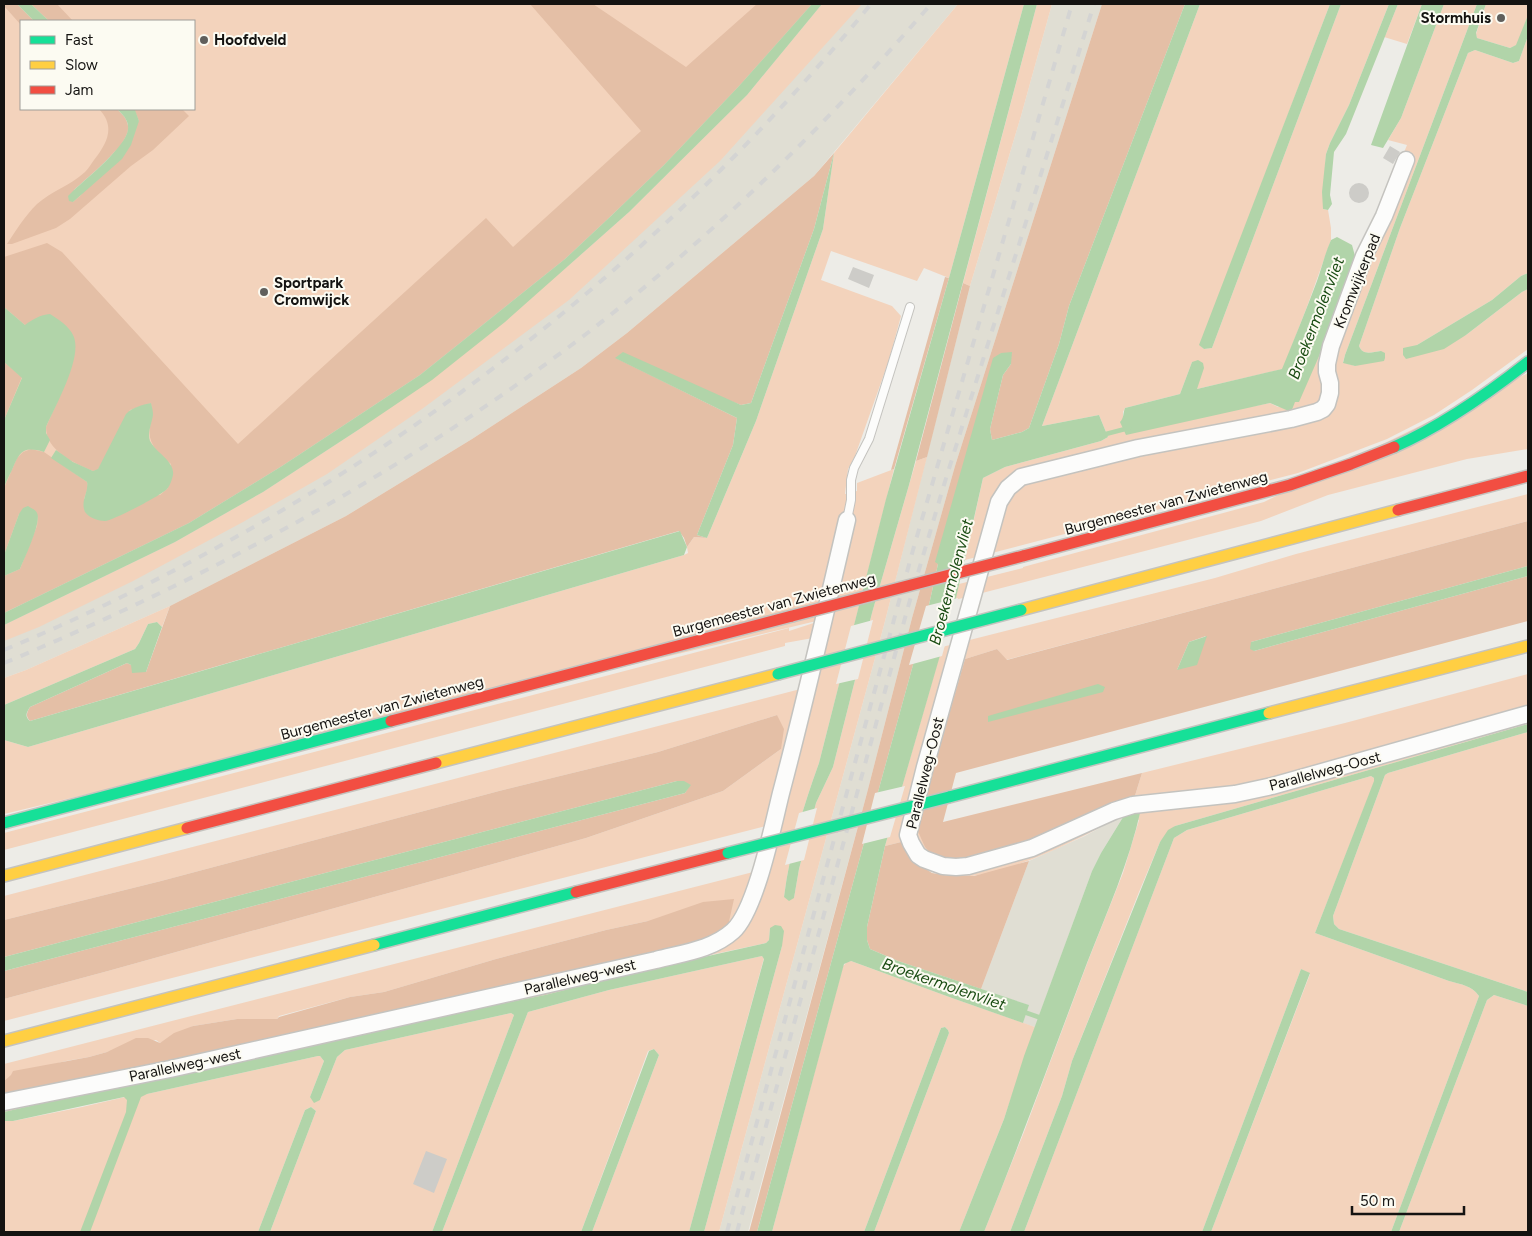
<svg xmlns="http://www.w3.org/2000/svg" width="1532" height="1236" font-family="Figtree,sans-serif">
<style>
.built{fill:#e0ded3}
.green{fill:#f3d3bc}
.forest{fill:#e4bfa6;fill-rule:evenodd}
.water{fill:#b1d4a9}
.pier{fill:#edece7}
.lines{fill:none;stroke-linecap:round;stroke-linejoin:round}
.stream{stroke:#b1d4a9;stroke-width:4.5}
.building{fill:#cdccc8}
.lane-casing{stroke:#c4c3bf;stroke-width:10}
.street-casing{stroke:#c4c3bf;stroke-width:19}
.fast-casing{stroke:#c4c3bf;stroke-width:14}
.slow-casing{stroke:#c4c3bf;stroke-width:14}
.jam-casing{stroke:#c4c3bf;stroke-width:14}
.lane{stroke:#fcfcfb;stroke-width:8}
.street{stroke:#fcfcfb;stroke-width:16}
.fast{stroke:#16e098;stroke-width:11}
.slow{stroke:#ffcf43;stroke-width:11}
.jam{stroke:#f24e42;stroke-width:11}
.rail{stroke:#d4d4d3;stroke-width:4;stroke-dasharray:9 9;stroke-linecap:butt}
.fast-bridge-casing{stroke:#c4c3bf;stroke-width:14;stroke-linecap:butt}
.jam-bridge-casing{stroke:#c4c3bf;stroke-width:14;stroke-linecap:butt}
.fast-bridge{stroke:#16e098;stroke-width:11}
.jam-bridge{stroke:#f24e42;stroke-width:11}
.poi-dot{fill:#605f5c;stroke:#fcfbf2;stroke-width:2}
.labels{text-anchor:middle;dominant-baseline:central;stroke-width:4;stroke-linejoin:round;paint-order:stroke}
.poi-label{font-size:15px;font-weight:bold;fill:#141311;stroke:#fcfbf2;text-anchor:start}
.street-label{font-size:15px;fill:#141311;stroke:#fcfbf2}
.water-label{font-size:16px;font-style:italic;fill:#1a4c13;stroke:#fcfbf2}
</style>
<rect width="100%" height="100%" fill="#edece7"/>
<path class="built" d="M812,4H958L814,176L627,333L581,368L472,439L346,516L170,606L26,670L4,678V613L18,606L611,216Z
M1052,4H1102L955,466L912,618L867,793L748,1232H719L884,625L970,286L1021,116Z
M1125,814L1101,853L1092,871L1035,1027L1023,1023L1028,1005L981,989L1029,861L1085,836Z"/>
<path class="green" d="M4,4H17L34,21H21V109H117L126,119L74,190L101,179L135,110L134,109H194V21H49L31,4H812L739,86L664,165L4,613Z
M822,4H862L720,161L569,300L422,409L327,474L243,522L133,581L39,627L4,641V625L175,542L263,492L358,430L567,267L629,212L747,95Z
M958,4H1024L949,278L924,268L917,281L831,251L821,280L892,306L901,316L889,360L855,456L848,469L845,494L857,491V483L894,469L819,763C803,807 790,850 784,897L794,898L799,869L816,803L833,767L872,613L916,461L927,457L884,625L719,1232H704L782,946L770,928L769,940L766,943L687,960L648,921L606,930L496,959L384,992L350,997L279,1016L277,1019H237L193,1026L160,1043L156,1040L107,1052L89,1057L66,1061L12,1075L4,1081V1064L761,870L778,823L4,1021V999L108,971L586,838L723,791L781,749L777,715L658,752L499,791L161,881L4,920V896L812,686L824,636L785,643V646L4,850V833L789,628V631L829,618L4,814V740L28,747L684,555L688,553L687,547L694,537L707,538L756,421L823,229L834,153Z
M1037,4H1052L1021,116L970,286L963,283Z
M1200,4H1330L1200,345L1204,349L1212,348L1341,4H1389L1349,105L1330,143L1326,154L1323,209L1328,210L1331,228V240L1308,304L1283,369L1197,389L1192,362L1180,394L1125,408L1123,412V419L1255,406L1270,403L1278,407L1295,402L1320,354L1355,256L1366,246L1407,145L1388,140L1401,118L1444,4H1477L1345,355L1343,362L1355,366L1381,351C1372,352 1363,356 1359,346L1400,228L1468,53L1475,50L1513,63L1519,61L1528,36V273L1521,276L1492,300L1417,345L1403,348L1466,335L1522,292L1528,289V349L1472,390L1434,415L1387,439L1298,473L965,560L983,478L1005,467L1101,441L1108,437L1099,415L1042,426Z
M1398,4H1422L1407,44L1384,37L1386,34Z
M1486,4H1528V15L1517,45L1510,48L1477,38L1476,34Z
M1528,373V449L1467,459L1328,495L1261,521L955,600L959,584L1023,568V567L1264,502Z
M1528,494V521L1006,660L997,649L965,659L916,827L1133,802L1142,773L1345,723L1528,674V724L1175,826L1160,842L1139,892L1072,1061L1062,1096L1010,1232H984L1024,1132L1088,961L1123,873L1139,820L1125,814C1081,838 981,893 932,872C918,867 912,853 905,841L885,846L942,647L1215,578L1296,554Z
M170,606L162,627L157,622L148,624L139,643L135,649L4,705V678L26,670Z
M1528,732V992L1339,929L1334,924L1333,916L1385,775L1388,773Z
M1371,776L1374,778L1375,780L1315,933L1449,981C1462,985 1471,985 1479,996L1391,1232H1211L1310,974L1301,969L1202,1232H1024L1174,838L1187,830Z
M762,956L764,958L689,1232H592L659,1055L654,1049L648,1051L581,1232H442L528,1012L609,990Z
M851,961L952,998L1035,1027L1004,1119L959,1232H874L949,1033L948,1030L945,1027L941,1028L864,1232H772L843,966L847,962Z
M1494,995L1528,1006V1232H1399L1487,1000Z
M511,1013L514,1015L432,1232H270L316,1111L311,1107L305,1110L258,1232H4V1121H13L82,1107L125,1097L147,1094L318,1056H320L324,1061L310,1097L320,1100L337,1057L345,1050Z"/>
<path class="forest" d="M4,4H17L34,21H21V25L4,6Z
M31,4H57L73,21H49Z
M530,4H593L686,67L757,4H812L739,86L664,165L611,216L565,259L420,375L282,466L189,523L4,613V576L20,569L37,526L38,517L19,514L4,555V488L17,458L23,452L31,449L44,452L87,482L88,487L84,499L160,495L168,488L171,464C159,454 147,444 150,427C151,418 152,412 151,403L130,410L98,470L93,471C74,463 46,451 46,427L62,391L25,325L4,307V257L47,243L62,252L238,444L486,218L513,247L641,131Z
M1102,4H1185L1069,306L1059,344L1029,428L1022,432L992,440L990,429L1003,375L1011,364L1001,353L938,564L927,614L757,1232H749L867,793L912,618L955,466Z
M99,109H117C122,114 129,120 128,129C127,146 87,178 74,190L73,202L80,196L139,121L134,109H182L189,116L153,150L131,166L70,219L56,228L12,244H7C17,229 24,217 37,204C52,191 71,185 85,172C89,168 91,164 94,160C107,143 116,127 99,109Z
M834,153L814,229L751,403L741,405L616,358L737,418L733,445L697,535L707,538L694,537L687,547L684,538L679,531L30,721C25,716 27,712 30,707L127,663L146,672L170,606L346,516L472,439L581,368L627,333L814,176Z
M945,277L949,278L894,469L891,470Z
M963,283L970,286L927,457L916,461Z
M4,362L22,377L4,420Z
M1528,521V566L1251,642L1254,651L1528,576V621L956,773L943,822L1142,773L1133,802L981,859L949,860L932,855L925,847L916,827L965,659L997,649L1007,660ZM1206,636L1177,670L1189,642Z
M777,715L784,729L781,749L723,791L586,838L108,971L4,999V971L685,793L690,785L677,781L4,957V920L161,881L499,791L658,752Z
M905,841L920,865L932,873L950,876H974L1029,861L981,989L898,961L870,949L867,940V927L885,846Z
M734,899L728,926L687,960L545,995L434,1017L324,1043L229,1061L4,1112V1081L11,1075L13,1071L89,1057L107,1052L136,1038H148L160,1043L174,1033L193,1026L237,1019H277L279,1017L350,997L384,992L496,959L606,930L648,921L703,902Z"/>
<path class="water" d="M17,4H31L49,21H34Z
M812,4H822L747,95L629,212L505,322L432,380L358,430L263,492L175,542L4,625V613L189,523L282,466L420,375L565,259L611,216L664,165L739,86Z
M1024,4H1037L909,485L872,613L833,767L816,803L799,869L794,898L789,901L784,897C790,850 803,807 819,763L886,499L949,278Z
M1185,4H1200L1042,426L1099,415L1108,437L1101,441L1005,467L983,478L954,607L885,846L867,927V940L870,949L898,961L1029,1005L1023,1023L952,998L851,961L844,964L772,1232H757L927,614L938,564L935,562L993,358L1001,353L1012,352L1011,364L1003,375L990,429L992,440L1022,432L1029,428L1059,344L1069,306Z
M1330,4H1341L1212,348L1204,349L1199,345Z
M1389,4H1398L1346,134L1334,152L1330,195L1332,204L1328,210L1323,209L1322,192L1326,154L1330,143L1349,105Z
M1422,4H1444L1401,118L1383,148L1371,145Z
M1477,4H1486L1476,33L1477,38L1510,48L1516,45L1528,15V36L1519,61L1513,63L1475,50L1468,53L1400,228L1359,346C1363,356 1372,352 1381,351L1385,353V358L1384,361L1355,366L1343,363L1345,355Z
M117,109H134L135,110L139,121L131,145L122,159L73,202L69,201L68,196L74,190C87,178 127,146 128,129C129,120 122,114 117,109Z
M834,153L823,229L756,421L707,538L697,535L733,445L737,418L615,358L623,352L741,405L751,403L814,229Z
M1337,237L1352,245L1355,256L1320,354L1299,402H1295L1291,412L1270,403L1126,435L1120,422C1124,418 1123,413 1125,408L1180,394L1192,362L1198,360L1203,363L1204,368L1197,389L1282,369C1294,340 1306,310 1317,281C1322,267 1325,253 1331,240Z
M1528,273V289L1522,292L1466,335L1444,349L1406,359L1403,355V348L1417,345L1492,300L1521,276Z
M4,307L25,325C33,319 40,315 50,314C58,319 69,326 73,335C84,356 55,406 46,427V433L50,440L44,452C23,446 20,451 12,470C9,476 6,482 4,488V420L22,378L4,362Z
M151,403C152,407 153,411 153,415C152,423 147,433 150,441C156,453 175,461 173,475C172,479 170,486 167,489C162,495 112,521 105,521C99,521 89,518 85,512C80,501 89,492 87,482L51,458L56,450L73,462L93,471L98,469L126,414C133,407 142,405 151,403Z
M28,506C31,508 36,510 37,513C42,522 24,559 20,569L4,576V555L19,514L23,508Z
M680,531L687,547L684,555L28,747L4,740V705L135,649L139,643L148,624L157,622L162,627L146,672L132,673L131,665L127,663L30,707C27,712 24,716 30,721Z
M1528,566V576L1254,651L1250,649L1251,642Z
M1207,636L1197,665L1177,670L1189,642Z
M1098,684L1105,687L1103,692L988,722V716Z
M1528,724V732L1388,773L1385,775L1333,916L1334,924L1339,929L1528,992V1006L1494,995L1487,1000L1399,1232H1391L1479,996C1471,985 1462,985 1449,981L1315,933L1374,781V778L1371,776L1187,830L1174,838L1024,1232H1010L1062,1096L1072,1061L1160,842L1168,830L1175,826Z
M677,781H684L691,785L685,793L4,971V957Z
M1141,809C1129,863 1107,912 1087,963C1053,1053 1020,1143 984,1232H959L1004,1119L1024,1056L1092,871L1101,853L1125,814Z
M775,925L781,926L784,931L782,946L704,1232H689L764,959L762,956L609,990L528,1012L442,1232H432L514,1015L511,1013L345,1050L337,1057L320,1100L314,1103L310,1097L324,1061L320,1056H318L147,1094L141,1097L90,1232H80L126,1112L127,1100L124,1097L13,1121H4V1112L34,1105L229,1061L324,1043L434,1017L545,995L632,973L766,943L769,940L770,928Z
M1301,969L1310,973L1211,1232H1202Z
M945,1027L948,1030L949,1033L874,1232H864L941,1028Z
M654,1049L659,1055L592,1232H581L649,1051Z
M311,1107L316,1111L270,1232H258L305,1110Z"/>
<path class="pier" d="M958,598L942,656L909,665L926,606Z
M873,620L858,679L836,684L851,626Z
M905,786L890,837L862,844L875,793Z
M817,808L804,860L785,865L799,813Z"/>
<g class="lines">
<path class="stream" d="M1102,435L1129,428
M1021,1011L1044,1019"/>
</g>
<path class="building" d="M1390,146L1400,152L1393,164L1383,158Z
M1349 193a10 10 0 1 1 20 0a10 10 0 1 1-20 0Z
M853,267L874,275L869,288L848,279Z
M426,1151L447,1159L434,1193L413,1184Z"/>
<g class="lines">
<g class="lane-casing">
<path id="lane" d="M847,520L851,500V480L854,468L869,439L910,307"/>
</g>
<g class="street-casing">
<path id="street" d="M1406,160L1384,216L1364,256L1331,346L1327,364V372L1330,383V393L1327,404L1323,409L1317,412L1291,419L1138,448L1021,477L1008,488L999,502L925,767L908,835L911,843L918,855L924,859L943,866L956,867L968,866L1032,848L1114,811L1133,805L1235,794L1272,786L1528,714
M4,1102L170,1069L656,960C682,953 712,950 733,931C756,910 773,825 781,793C805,702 826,611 847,520"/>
</g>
<g class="fast-casing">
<path id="fast" d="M1394,447C1442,426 1486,395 1528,362
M949,797L1269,713
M4,823L391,721
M374,945L576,892"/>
</g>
<g class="slow-casing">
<path id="slow" d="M1021,610L1398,510
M1269,713L1528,646
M436,763L778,674
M4,876L187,828
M4,1041L374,945"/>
</g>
<g class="jam-casing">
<path id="jam" d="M1398,510L1528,476
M1023,556L1290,485L1351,464L1394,447
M391,721L792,616
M187,828L436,763
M576,892L728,853"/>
</g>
<use href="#lane" class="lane"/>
<use href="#street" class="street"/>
<use href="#fast" class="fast"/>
<use href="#slow" class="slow"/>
<use href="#jam" class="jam"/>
<path class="rail" d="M4,650C340,510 641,286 871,4
M4,663C211,577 411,468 590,331C715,234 828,123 931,4
M727,1232L913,550L1072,4
M737,1232L908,607L943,488L1094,4"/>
<g class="fast-bridge-casing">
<path id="fast-bridge" d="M778,674L1021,610
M728,853L949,797"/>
</g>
<g class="jam-bridge-casing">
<path id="jam-bridge" d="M792,616L1023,556"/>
</g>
<use href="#fast-bridge" class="fast-bridge"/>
<use href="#jam-bridge" class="jam-bridge"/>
</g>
<g class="poi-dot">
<circle cx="1501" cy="18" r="5"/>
<circle cx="204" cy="40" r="5"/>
<circle cx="264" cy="292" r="5"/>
</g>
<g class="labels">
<g class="poi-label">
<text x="1491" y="18" text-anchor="end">Stormhuis</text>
<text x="214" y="40">Hoofdveld</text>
<text x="274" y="283">Sportpark<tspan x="274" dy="17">Cromwijck</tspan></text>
</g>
<g class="street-label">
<text transform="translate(1357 281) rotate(-68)">Kromwijkerpad</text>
<text transform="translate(1166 503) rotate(-15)">Burgemeester van Zwietenweg</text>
<text transform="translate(774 605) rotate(-15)">Burgemeester van Zwietenweg</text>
<text transform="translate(382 708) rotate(-15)">Burgemeester van Zwietenweg</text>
<text transform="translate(1325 771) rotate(-15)">Parallelweg-Oost</text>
<text transform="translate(925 773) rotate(-76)">Parallelweg-Oost</text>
<text transform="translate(580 977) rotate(-13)">Parallelweg-west</text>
<text transform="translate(185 1065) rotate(-12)">Parallelweg-west</text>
</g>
<g class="water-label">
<text transform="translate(1316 318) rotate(-69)">Broekermolenvliet</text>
<text transform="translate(951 582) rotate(-75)">Broekermolenvliet</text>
<text transform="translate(944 984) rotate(19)">Broekermolenvliet</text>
</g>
</g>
<rect width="1532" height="1236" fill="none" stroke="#141311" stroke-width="10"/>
<rect x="20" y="20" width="175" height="90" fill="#fcfbf2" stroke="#9f9e98"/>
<rect x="30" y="36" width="25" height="8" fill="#16e098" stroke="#9f9e98"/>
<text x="65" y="45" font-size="15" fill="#141311">Fast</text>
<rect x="30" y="61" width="25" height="8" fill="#ffcf43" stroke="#9f9e98"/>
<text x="65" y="70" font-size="15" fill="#141311">Slow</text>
<rect x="30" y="86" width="25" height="8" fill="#f24e42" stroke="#9f9e98"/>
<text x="65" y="95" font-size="15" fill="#141311">Jam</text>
<path d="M1352 1206v8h112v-8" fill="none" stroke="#141311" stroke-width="2.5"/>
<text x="1360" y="1206" font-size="15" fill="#141311" stroke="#fcfbf2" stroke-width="4" paint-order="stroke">50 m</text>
</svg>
